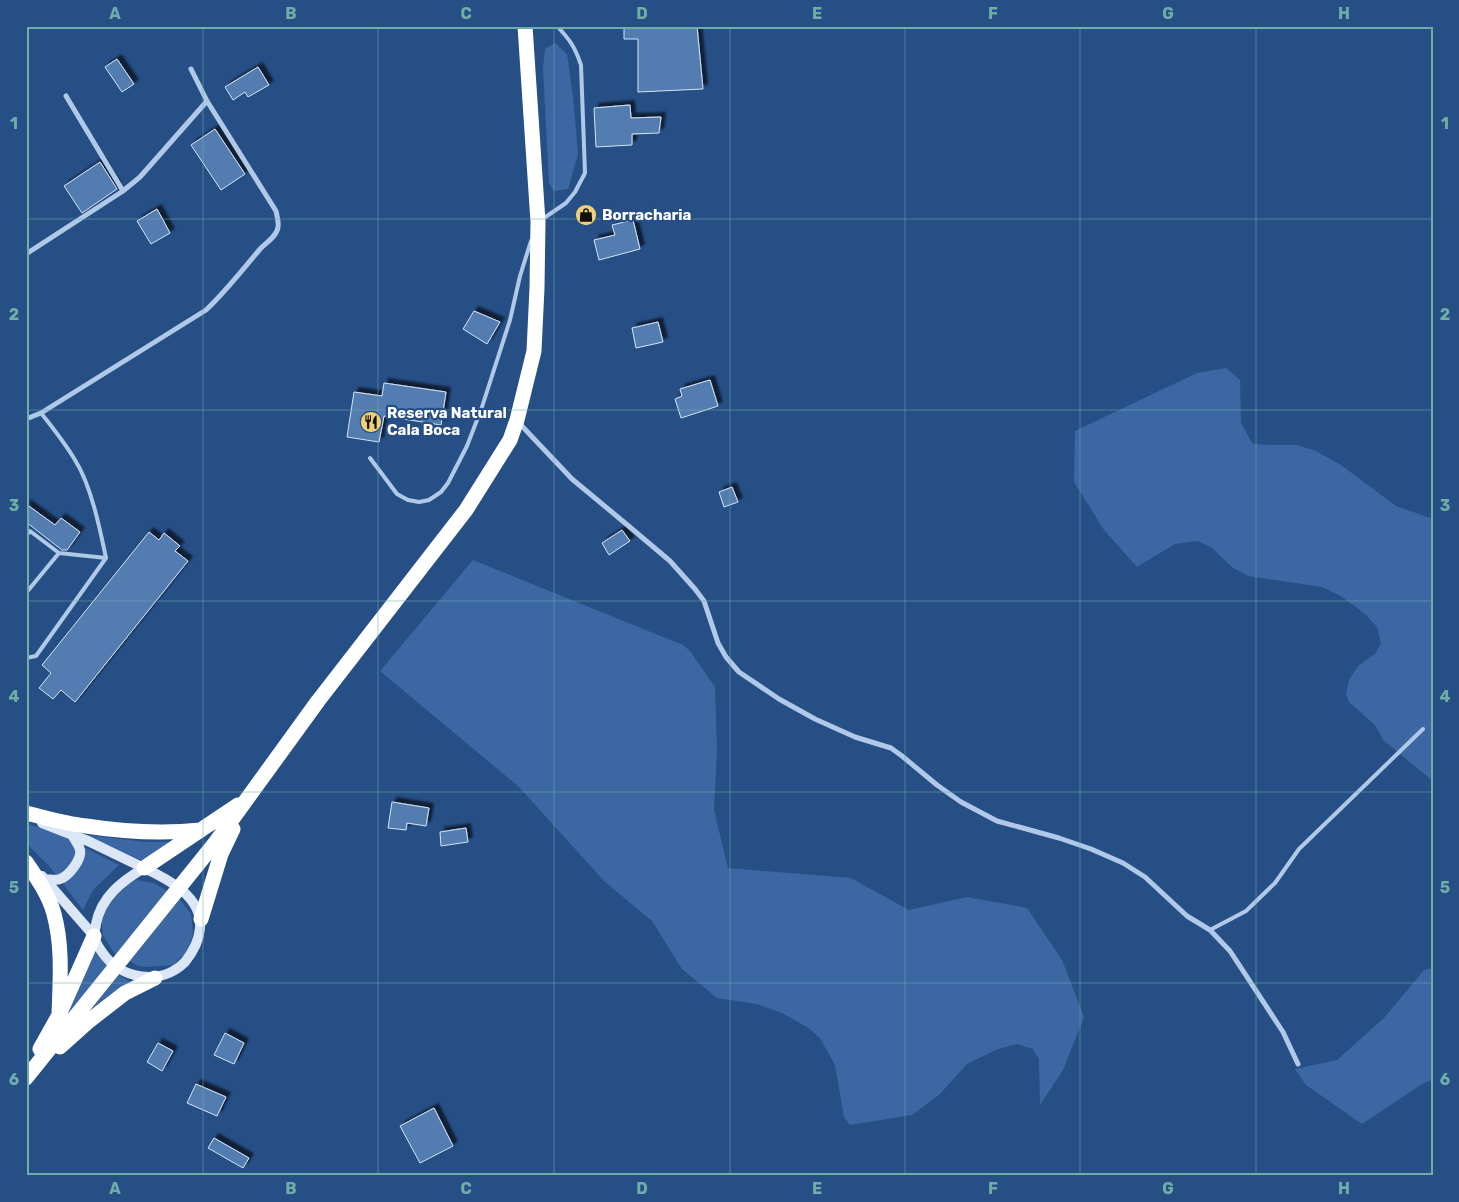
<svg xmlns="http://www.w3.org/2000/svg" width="1459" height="1202" font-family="Rubik,sans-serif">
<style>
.green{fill:#3b68a2}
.building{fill:#537bb0;stroke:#d5e4f6;filter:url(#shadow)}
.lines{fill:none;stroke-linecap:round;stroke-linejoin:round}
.lane{stroke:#b1c9e8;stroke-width:4}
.street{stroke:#b1c9e8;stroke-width:5}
.secondary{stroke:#dbe7f7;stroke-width:10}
.highway{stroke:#fff;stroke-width:15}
.grid{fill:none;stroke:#6fada8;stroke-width:1;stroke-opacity:0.55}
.labels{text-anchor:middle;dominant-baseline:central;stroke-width:4.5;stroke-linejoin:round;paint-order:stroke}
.poi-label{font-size:15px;font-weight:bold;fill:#fff;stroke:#264f86;text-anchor:start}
.neatline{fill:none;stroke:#6fada8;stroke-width:2}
.grid-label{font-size:16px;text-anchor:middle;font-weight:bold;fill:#6fada8}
</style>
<defs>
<filter id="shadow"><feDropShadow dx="4.5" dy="-4.5" stdDeviation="1" flood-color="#0009"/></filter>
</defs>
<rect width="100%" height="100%" fill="#264f86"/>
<path class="green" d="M555,43L567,54L573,97L578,154L568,189L554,191L549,183L543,68L545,49Z
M1226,368L1240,380L1241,423L1252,443L1265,445H1297L1316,451L1341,465L1396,506L1433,519V781L1383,740L1375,725L1349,702L1346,694L1349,680L1358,666L1376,653L1381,643L1377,627L1365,614L1341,596L1322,587L1248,576L1232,567L1212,548L1198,541L1175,544L1137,567L1104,530L1074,482L1075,431L1197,373Z
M473,560L683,645L690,651L715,687L717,751L714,810L728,868L851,878L909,910L967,897L1027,908L1062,960L1084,1017L1063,1070L1040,1105L1039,1059L1033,1049L1017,1044L998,1049L967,1064L940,1094L912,1115L850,1125L844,1117L835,1065L820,1038L807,1027L782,1013L756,1004L717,998L682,969L652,921L604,881L519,787L380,671Z
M26,823L58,834L119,865L93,890L83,910L50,867L26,843Z
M85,835L147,842H175L141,860Z
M136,880L154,883L169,892L117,957L103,936L101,915L109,901L124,886Z
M179,898L191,914L193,933L188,951L173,965L147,967L138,966L129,961Z
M93,950L107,965L63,1022Z
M1433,968V1079L1422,1084L1362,1124L1306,1085L1295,1069L1337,1060L1384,1018L1424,970Z
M119,975L131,982L90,1011Z"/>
<path class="building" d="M624,26H697L703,89L638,92V39H624Z
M117,59L134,84L122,92L105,67Z
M258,67L269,85L248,97L245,92L233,100L225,87Z
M630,105L631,118L661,117L659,133L632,134V145L596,147L594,108Z
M215,129L245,174L221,190L191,145Z
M100,162L117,189L82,213L64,186Z
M157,209L170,233L151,244L137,221Z
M633,220L640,249L599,260L594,240L615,235L612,225Z
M474,311L500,322L487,344L463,329Z
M658,322L663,342L636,348L632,328Z
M710,380L718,406L681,418L675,399L682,396L680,389Z
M384,383L446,392L441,425L384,416L379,442L347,437L354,392L382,396Z
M732,487L738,502L724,507L719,492Z
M26,504L55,525L61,518L80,532L67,550H62L26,522Z
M622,530L630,541L609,555L602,543Z
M149,532L159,540L164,533L180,546L175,551L188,561L75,702L61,690L53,699L39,688L51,673L42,665Z
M392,802L429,808L426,826L407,823L406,830L388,828Z
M466,828L468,842L441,846L440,832Z
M225,1033L244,1043L234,1064L214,1055Z
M158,1043L173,1051L162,1071L147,1062Z
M196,1084L226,1097L217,1116L187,1103Z
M434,1108L453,1146L420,1163L400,1126Z
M214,1138L249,1158L243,1168L208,1148Z"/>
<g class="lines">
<path class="lane" d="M541,220L566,203L575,192L585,173L581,65C575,47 570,40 557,26
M41,413C53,428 65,443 75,460C91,485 100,529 106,558
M370,458L397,494L408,500L419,502L429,500L441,492L448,483L467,446L482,407L510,320L520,276L531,241
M26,536L30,531L59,553L106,558L36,656L26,658
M26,593L59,553
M1210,930L1246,911L1275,883L1299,849L1423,729"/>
<path class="street" d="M66,96L123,191
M26,254L123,191L140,177L207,101
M26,419L41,413L206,310C227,290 242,270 261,248C267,242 277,236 278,227C279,222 277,216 276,211L207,101L191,69
M519,423L572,479L625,523L670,561L695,589L704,601L718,643L726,657L739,672L779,699L815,719L855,737L891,748L902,756L937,785L961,802L997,821L1059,838L1091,849L1123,863L1145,877L1187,916L1210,930L1230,951L1283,1032L1298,1064"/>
<path class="secondary" d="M42,823L88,841L144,868
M144,868C168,879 203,897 200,928C199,941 193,952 185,962C161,986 121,980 102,952C99,948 95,941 94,935C94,932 96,927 96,924C101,897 122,881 144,868Z
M42,876L94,936
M44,879C49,879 56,881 60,879C69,876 82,859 80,850C79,845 75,840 72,835"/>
<path class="highway" d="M26,813C46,818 66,824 86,826C125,832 162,834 201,830
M26,862C37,878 49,895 54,914C63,947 60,981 59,1015
M144,868L238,805
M201,919L221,854L233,829
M60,1047L89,1021L125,993L155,978
M40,1049L59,1015L94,936
M26,1078L215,843L318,701L466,510L510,440L517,420L534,351L537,288L538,222L525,26"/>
</g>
<path class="grid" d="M203,26V1176M378,26V1176M554,26V1176M730,26V1176M905,26V1176M1080,26V1176M1256,26V1176M26,219H1433M26,410H1433M26,601H1433M26,792H1433M26,983H1433"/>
<defs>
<g id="shop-disc" transform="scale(1.125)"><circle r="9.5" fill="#f1cf76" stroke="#264f86"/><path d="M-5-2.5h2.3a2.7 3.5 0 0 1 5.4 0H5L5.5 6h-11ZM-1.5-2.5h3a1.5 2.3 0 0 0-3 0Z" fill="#111"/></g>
<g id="restaurant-disc" transform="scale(1.125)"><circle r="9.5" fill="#f1cf76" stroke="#264f86"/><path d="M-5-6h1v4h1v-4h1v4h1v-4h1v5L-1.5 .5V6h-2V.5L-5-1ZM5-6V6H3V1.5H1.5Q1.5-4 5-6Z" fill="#111"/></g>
</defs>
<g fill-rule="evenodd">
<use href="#shop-disc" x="586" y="215"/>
<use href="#restaurant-disc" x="371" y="422"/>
</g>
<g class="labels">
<g class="poi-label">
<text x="602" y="215">Borracharia</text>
<text x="387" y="413">Reserva Natural<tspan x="387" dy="17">Cala Boca</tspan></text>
</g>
</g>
<rect width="1459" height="1202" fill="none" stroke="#264f86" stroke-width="55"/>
<rect x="28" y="28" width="1404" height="1146" class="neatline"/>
<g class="grid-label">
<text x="115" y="19">A</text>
<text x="291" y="19">B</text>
<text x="466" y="19">C</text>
<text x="642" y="19">D</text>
<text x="817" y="19">E</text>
<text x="993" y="19">F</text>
<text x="1168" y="19">G</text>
<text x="1344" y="19">H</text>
<text x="14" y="129">1</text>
<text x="1445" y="129">1</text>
<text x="14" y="320">2</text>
<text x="1445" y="320">2</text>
<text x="14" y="511">3</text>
<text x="1445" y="511">3</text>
<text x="14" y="702">4</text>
<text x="1445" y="702">4</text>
<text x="14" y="893">5</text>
<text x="1445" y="893">5</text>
<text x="14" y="1085">6</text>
<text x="1445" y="1085">6</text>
<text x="115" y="1194">A</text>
<text x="291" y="1194">B</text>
<text x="466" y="1194">C</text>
<text x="642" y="1194">D</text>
<text x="817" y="1194">E</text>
<text x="993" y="1194">F</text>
<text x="1168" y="1194">G</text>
<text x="1344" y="1194">H</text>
</g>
</svg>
